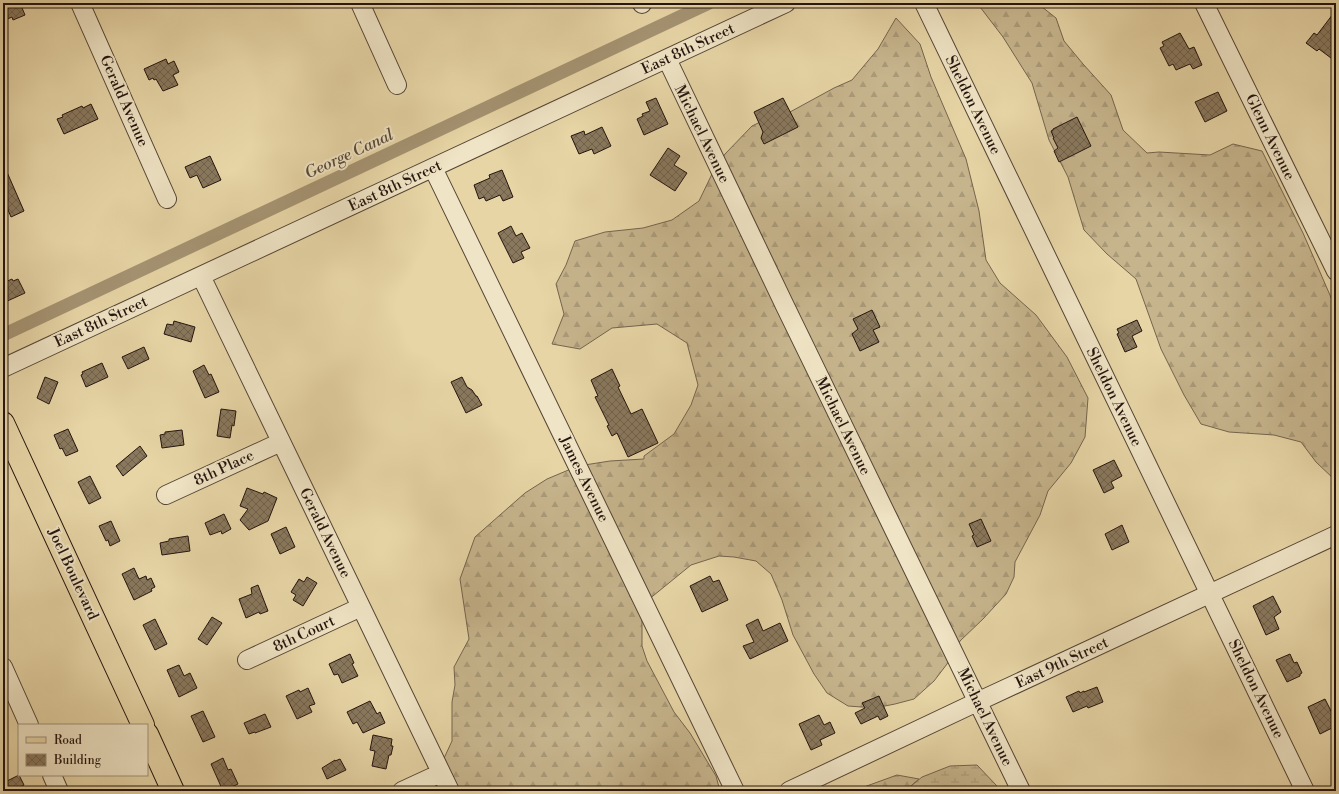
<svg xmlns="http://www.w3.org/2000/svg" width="1339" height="794" font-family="'Libre Bodoni',serif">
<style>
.forest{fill:url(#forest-firs);stroke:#75644d}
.wetland{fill:url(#wetland-marsh);stroke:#75644d}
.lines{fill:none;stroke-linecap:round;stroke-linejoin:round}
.canal{stroke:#a59372;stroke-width:13}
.building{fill:url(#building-cross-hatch);stroke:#24140e}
.minor-casing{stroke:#554434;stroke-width:20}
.major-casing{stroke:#24140e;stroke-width:24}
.minor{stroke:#efe4c5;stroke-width:18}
.major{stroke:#e7d5a6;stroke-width:22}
.labels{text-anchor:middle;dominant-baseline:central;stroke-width:4;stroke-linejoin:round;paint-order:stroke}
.street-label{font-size:15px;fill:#24140e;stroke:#efe4c5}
.water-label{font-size:16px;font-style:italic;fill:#584736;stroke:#efe4c5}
</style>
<defs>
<pattern id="forest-firs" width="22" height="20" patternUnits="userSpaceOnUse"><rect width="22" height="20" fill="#c6b48c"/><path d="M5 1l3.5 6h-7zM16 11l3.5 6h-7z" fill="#aa9a78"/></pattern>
<pattern id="wetland-marsh" width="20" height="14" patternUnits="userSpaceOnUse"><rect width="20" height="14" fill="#c6b48c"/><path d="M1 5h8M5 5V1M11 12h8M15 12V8" fill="none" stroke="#aa9a78"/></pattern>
<pattern id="building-cross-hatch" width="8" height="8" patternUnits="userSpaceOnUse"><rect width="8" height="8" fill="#89785d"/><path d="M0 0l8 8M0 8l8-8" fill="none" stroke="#70614b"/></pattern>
</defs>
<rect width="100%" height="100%" fill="#e7d5a6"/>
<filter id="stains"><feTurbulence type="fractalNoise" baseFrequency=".005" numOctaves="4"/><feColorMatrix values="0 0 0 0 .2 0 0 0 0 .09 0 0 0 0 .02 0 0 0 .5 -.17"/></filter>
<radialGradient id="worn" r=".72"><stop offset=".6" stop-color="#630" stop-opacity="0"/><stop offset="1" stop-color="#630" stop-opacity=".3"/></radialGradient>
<path class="forest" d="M977,3H1037L1056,18L1064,41L1083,64L1111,95L1123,130L1147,153L1159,152L1210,155L1233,144L1262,151L1303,233L1336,309V481L1316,462L1301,442L1274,435L1229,432L1201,424L1184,395L1161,349L1136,279L1107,254L1084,230L1068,177L1049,140L1032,83L1003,37Z
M896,18L920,44L931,77L966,159L979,211L986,260L1000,283L1036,315L1067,357L1088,398L1085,437L1071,463L1048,491L1040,515L1015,562L1014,577L1006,594L983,619L960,641L947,664L934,681L914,699L895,704L875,708L848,706L827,693L814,674L793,635L782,600L771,574L756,561L734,557L719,556L691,565L648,600L642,616V646L647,661L674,712L690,733L716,776L720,791H449L439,769L452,741V702L455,685L454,667L469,639L460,579L475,537L525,493L547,479L578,466L610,461L644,459V456L674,434L691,405L698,385L687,343L657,324L612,328L580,349L552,344L564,314L556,284L566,265L575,241L605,232L643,228L672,220L699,201L712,174L725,154L752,126L785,110L790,112L834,88L852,80L878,49Z
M897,775L919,779L905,791H861L864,787Z"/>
<path class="wetland" d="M977,765L996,785L1000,791H905L922,777L950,766Z"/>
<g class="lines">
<path class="canal" d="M3,335L709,3"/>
</g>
<path class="building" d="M3,3H20L25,15L13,20L12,17L3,21Z
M1336,10V51L1331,58L1319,49L1317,51L1306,43L1314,33L1317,35Z
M1180,33L1189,49L1194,47L1202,65L1193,69L1190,64L1176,70L1173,64L1169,66L1160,48L1164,46L1162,42Z
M166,59L168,64L174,61L179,72L173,75L178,85L163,91L156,79L154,80L153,78L149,80L144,69Z
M1218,92L1227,111L1205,122L1195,102Z
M656,98L668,124L644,135L637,119L643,116L642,114L650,111L646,102Z
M783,98L798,127L764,144L761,138L763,132L754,112Z
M91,104L98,119L64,134L57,119L63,117L62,115L82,106L83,108Z
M1077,117L1091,146L1059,162L1054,151L1058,148L1053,138H1054L1051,131L1053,130V129Z
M602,127L611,146L594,154L592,149L579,154L571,136L584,131L585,135Z
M668,148L680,156L674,165L687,173L675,191L650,175Z
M210,156L221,180L203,188L197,175L190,178L185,167Z
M3,163L24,211L11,217L3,198Z
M502,170L513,197L503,201L500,195L486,201L484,197L479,199L474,185L490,178L489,175Z
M511,226L516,236L522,233L530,248L521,252L524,258L513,263L498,233Z
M12,279L13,281L18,279L25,293L3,303V283Z
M872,310L880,327L873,330L879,342L860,351L852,334L858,329L853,319Z
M1137,320L1142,331L1132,336L1137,347L1125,352L1117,334L1119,333L1117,329Z
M174,321L195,327L191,342L164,334L167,324L173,325Z
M144,347L149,359L128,369L122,357Z
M102,363L108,377L86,387L81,375L83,374L82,372Z
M204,365L209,375L211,374L219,392L205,398L193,371Z
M612,369L620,386L618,387L631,414L642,409L658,443L628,457L617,433L612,436L607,426L609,425L595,397L598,396L591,380Z
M45,377L58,382L49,404L37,398Z
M462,377L467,387L472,390L476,396H477L482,405L466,413L451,382Z
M221,409L236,411L234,426L232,425L230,438L217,436Z
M68,429L78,451L66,456L62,448L60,449L54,435Z
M182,430L184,445L162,448L160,435L165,434V432Z
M140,446L147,456L123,476L116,466Z
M1114,460L1122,476L1111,482L1114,488L1104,493L1093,470Z
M90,476L101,498L89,504L78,482Z
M247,488L263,494L264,492L277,498L268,521L249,530L240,520L248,509L240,506Z
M224,514L231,529L222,534L221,531L210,535L205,523Z
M981,519L991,541L977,547L972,536L974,535L969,524Z
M111,521L120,541L110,546L108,540L106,541L99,526Z
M1122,525L1129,542L1112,550L1105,534Z
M286,527L295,547L280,554L271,534Z
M188,536L190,551L162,555L160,543L169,541V539Z
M134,568L139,579L146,576L147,580L151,578L155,587L151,589L152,591L134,600L122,574Z
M710,576L713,582L719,580L728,600L702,612L690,586Z
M307,577L317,583L303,606L293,600L296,595L291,592L299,579L304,582Z
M258,585L268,611L260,614L259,612L246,618L239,599L252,594L251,588Z
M1273,596L1281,612L1274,617L1279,629L1266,635L1253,606Z
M212,617L222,623L207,645L198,639Z
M155,619L167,644L155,650L143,625Z
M758,619L763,631L780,623L788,641L750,659L743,646L754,642L746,625Z
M350,654L354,663L352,664L358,676L342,683L338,674L334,675L329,664Z
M1290,654L1294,663L1297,662L1302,673L1300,674V676L1287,682L1276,660Z
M179,665L184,676L190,673L197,688L179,697L167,670Z
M1097,687L1103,702L1088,708L1087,706L1073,712L1066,697L1079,691L1080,693L1084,691V692Z
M308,688L315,704L309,706L312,712L297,719L286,696L299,690L300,692Z
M879,696L888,716L880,720L878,716L861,724L855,713L865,708L862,703Z
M1325,699L1333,715H1332L1336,726L1320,734L1308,707Z
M370,701L377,714L380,712L385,723L363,733L357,722L353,724L347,712Z
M203,711L215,737L203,742L191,716Z
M265,714L271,727L255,733V732L249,734L244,723Z
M819,715L824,725L830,722L835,733L820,740L822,745L811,750L799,724Z
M373,735L392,739L391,746H393L391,755H389L386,769L372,766L375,751L370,750Z
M223,758L228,770L231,769L238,784L223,791L211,764Z
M340,759L346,770L327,779L322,768L335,760V761Z
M19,775L24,785L12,791H3V783Z"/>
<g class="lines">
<g class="minor-casing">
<path id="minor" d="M80,3L167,199
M360,3L397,85
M642,3V4
M924,3L1305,791
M1204,3L1336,271
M667,59L785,306L1021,791
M433,168L735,791
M201,276L450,791
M3,368L786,3
M166,495L281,442
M247,660L361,607
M3,667L29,725
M52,775L59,791
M402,791L441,773
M789,791L977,702L1336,535"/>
</g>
<g class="major-casing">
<path id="major" d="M3,423L143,725
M147,734L173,791"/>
</g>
<use href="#minor" class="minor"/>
<use href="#major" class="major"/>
</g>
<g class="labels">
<g class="street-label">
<text transform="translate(688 49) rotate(-25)">East 8th Street</text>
<text transform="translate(124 101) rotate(66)">Gerald Avenue</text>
<text transform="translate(973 105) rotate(64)">Sheldon Avenue</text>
<text transform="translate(702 134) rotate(64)">Michael Avenue</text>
<text transform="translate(1270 137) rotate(64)">Glenn Avenue</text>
<text transform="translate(395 186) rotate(-25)">East 8th Street</text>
<text transform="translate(101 322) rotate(-25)">East 8th Street</text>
<text transform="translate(1114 397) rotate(64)">Sheldon Avenue</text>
<text transform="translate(843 426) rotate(64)">Michael Avenue</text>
<text transform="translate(224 468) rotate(-25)">8th Place</text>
<text transform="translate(584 479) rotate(64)">James Avenue</text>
<text transform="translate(325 533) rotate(64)">Gerald Avenue</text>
<text transform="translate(73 574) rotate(65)">Joel Boulevard</text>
<text transform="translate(304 634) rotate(-25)">8th Court</text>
<text transform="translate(1062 663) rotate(-25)">East 9th Street</text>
<text transform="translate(1256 689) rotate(64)">Sheldon Avenue</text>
<text transform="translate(985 717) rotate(64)">Michael Avenue</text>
</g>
<g class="water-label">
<text transform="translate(349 154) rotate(-25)">George Canal</text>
</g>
</g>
<rect width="1339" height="794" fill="none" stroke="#e7d5a6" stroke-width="16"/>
<rect x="4" y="4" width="1331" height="786" fill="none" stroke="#24140e" stroke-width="2"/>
<rect x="8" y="8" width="1323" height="778" fill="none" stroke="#24140e"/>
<rect x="18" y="724" width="130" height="52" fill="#efe4c5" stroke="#9e917c"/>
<rect x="26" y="737" width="20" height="6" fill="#e7d5a6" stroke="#9e917c"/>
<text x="54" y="744" font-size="12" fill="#24140e">Road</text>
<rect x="26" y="754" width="20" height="12" fill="url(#building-cross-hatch)" stroke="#9e917c"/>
<text x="54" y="764" font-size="12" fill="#24140e">Building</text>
<rect width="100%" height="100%" filter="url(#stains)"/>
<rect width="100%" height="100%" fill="url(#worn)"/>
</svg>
